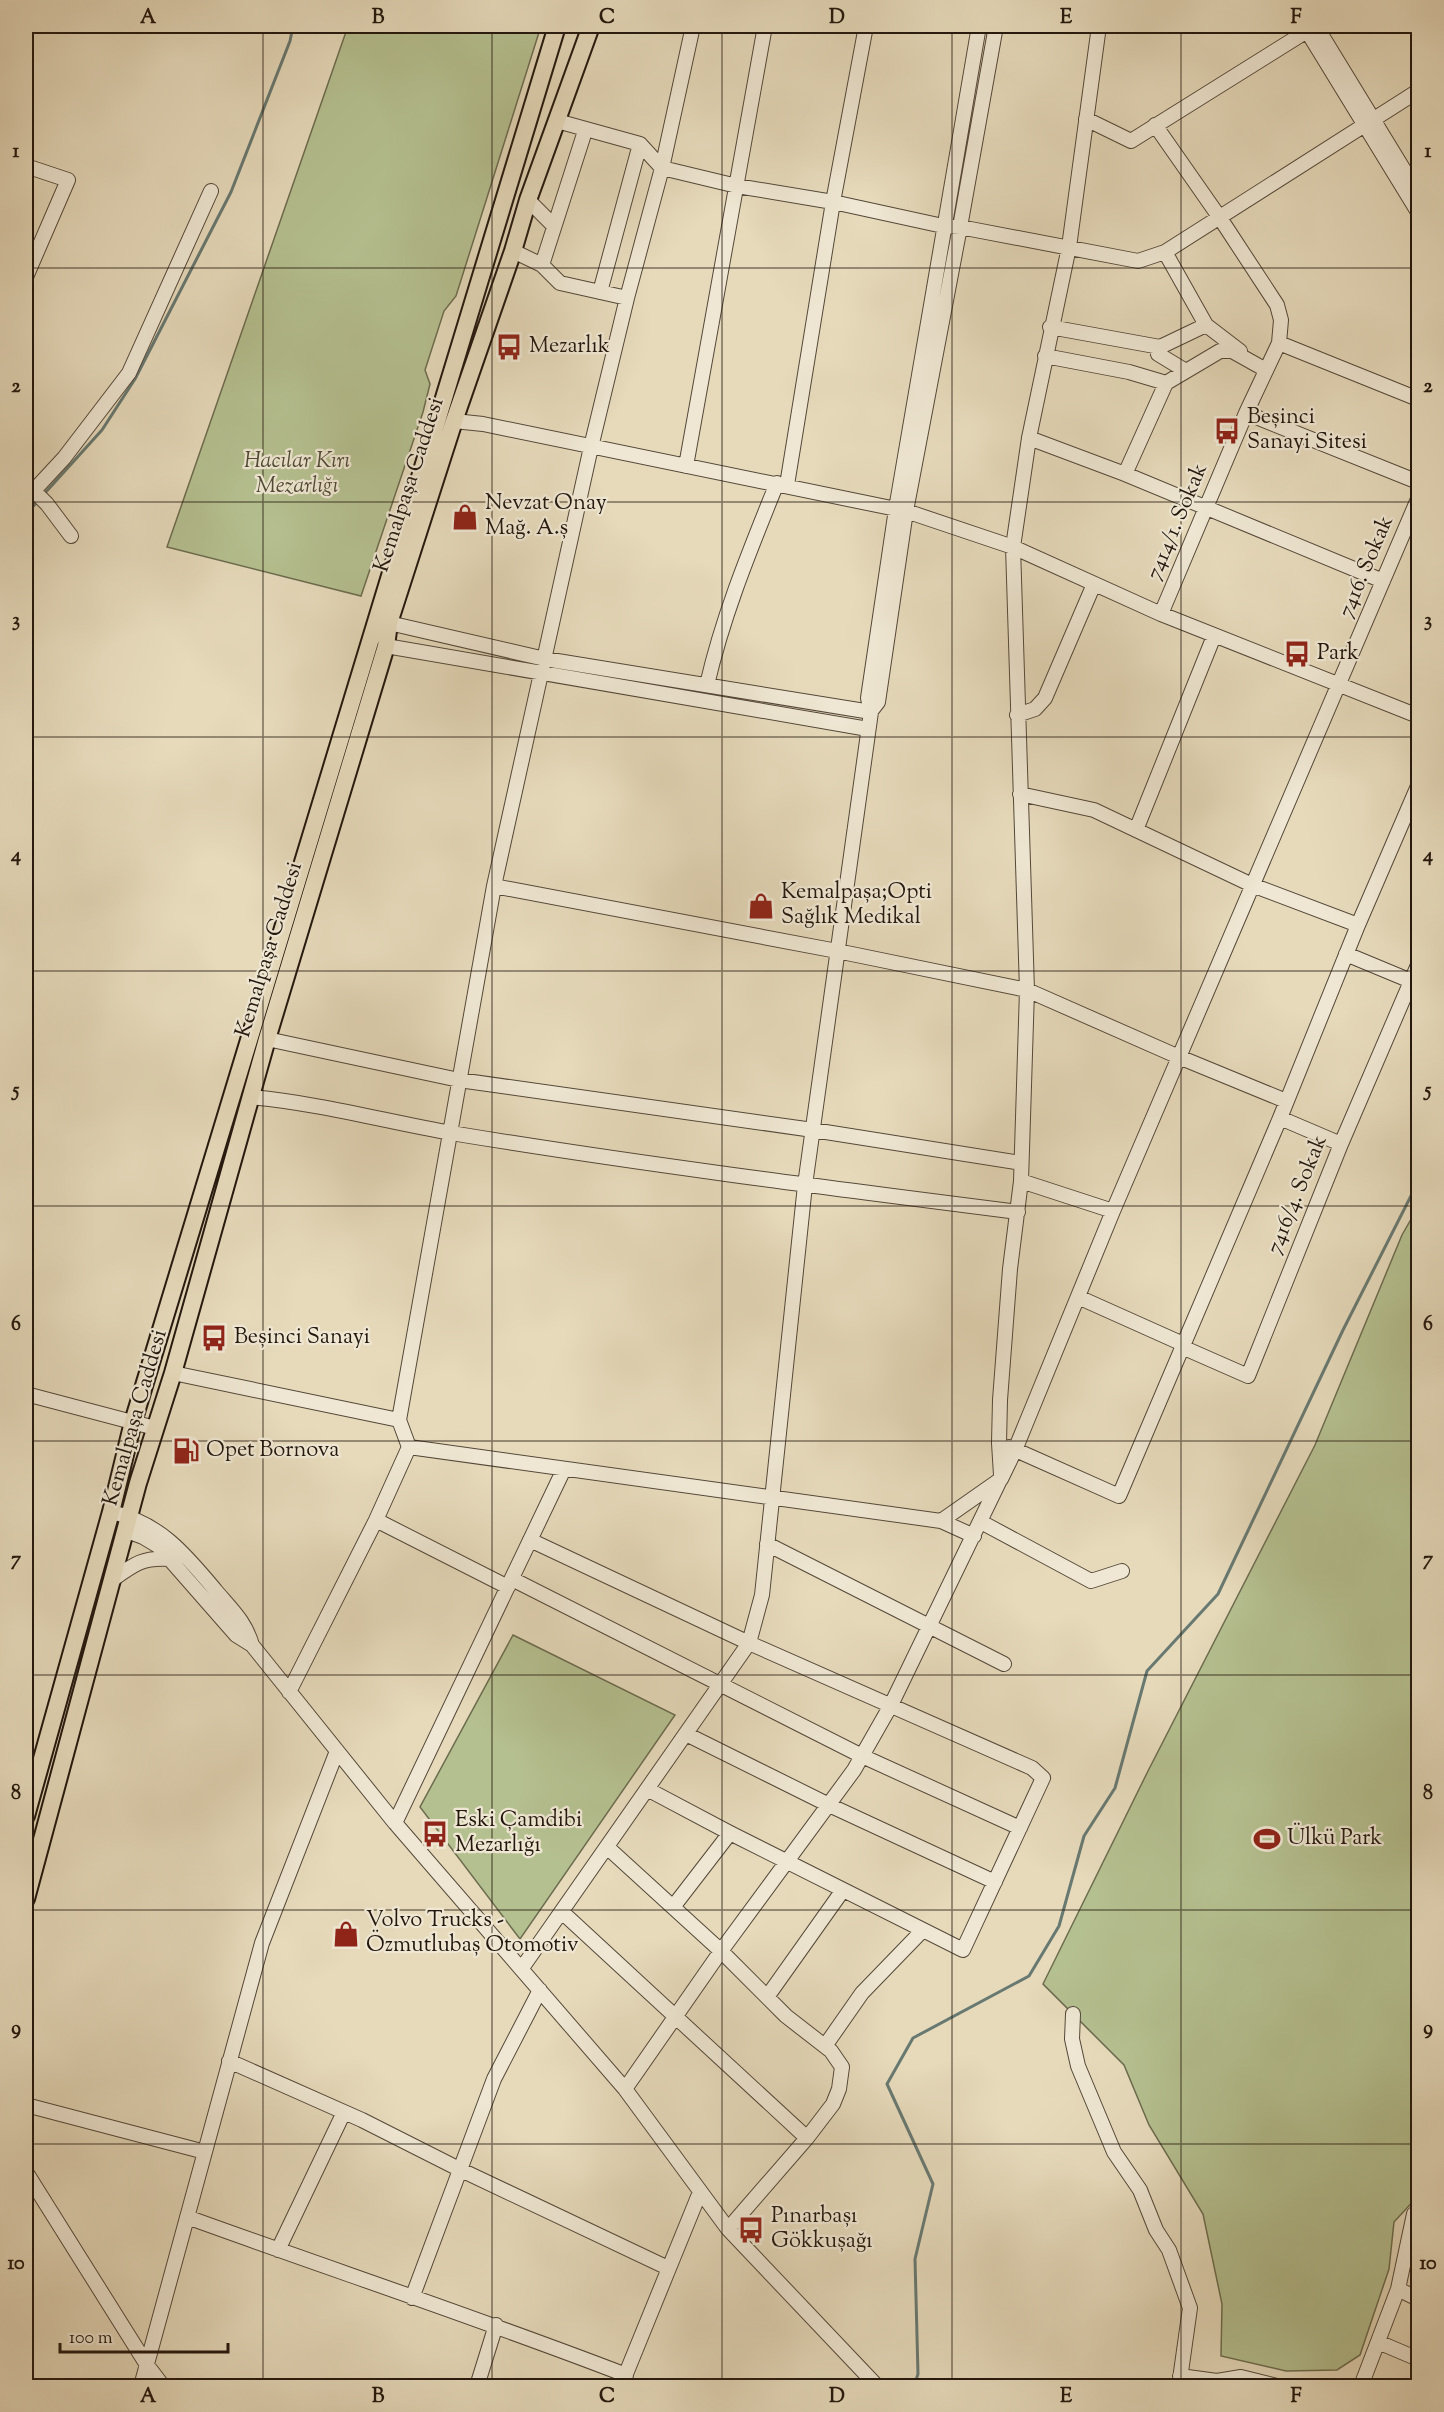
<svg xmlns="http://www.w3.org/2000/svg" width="1444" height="2412" font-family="'Sorts Mill Goudy',serif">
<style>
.green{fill:#b5c090;stroke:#6c6c4f;stroke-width:1.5}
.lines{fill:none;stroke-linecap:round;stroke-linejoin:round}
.stream{stroke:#687971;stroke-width:3}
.minor-casing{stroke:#544839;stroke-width:16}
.major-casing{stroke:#23170e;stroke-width:20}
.minor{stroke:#efe7d3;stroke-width:14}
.major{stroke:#e6dabb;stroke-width:16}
.grid{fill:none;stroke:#23170e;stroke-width:1.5;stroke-opacity:0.55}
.labels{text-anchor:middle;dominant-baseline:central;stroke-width:4.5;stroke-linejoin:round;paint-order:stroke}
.poi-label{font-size:22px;fill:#23170e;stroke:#efe7d3;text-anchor:start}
.park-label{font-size:22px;font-style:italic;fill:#4f4a35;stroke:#efe7d3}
.street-label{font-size:22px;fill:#23170e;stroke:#efe7d3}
.neatline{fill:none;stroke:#23170e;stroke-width:2}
.grid-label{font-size:20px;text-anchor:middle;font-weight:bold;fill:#23170e}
</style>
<rect width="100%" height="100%" fill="#e6dabb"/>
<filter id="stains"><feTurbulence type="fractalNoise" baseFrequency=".00333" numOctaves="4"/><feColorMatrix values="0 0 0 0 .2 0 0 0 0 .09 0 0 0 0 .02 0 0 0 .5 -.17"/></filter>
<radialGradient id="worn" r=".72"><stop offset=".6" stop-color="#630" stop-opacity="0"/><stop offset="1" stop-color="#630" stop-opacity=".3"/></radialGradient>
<path class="green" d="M348,26H541L456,296L444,311L425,370L430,384L423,412L361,596L167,547Z
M1418,1207V2196L1394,2222L1389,2269L1360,2355L1337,2370L1286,2371L1221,2356L1222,2304L1203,2214L1149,2125L1124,2065L1043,1984L1148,1771L1315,1445L1402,1235Z
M513,1635L675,1715L520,1939L420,1807Z"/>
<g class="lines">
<path class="stream" d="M44,494L102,430L135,379L231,192L290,41L293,26
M26,514L38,501
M914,2386L918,2374L915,2259L933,2184L887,2084L913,2038L1029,1976L1059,1926L1084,1836L1115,1788L1147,1671L1218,1594L1343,1330L1418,1182"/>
<g class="minor-casing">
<path id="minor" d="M693,26L662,168L627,298L591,447L494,886L399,1420L409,1447L941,1521L1001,1479L1015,1450L1113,1211L1418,499
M1304,26L1418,212
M1316,26L1418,193
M1086,119L1131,141L1315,26
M557,121L640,144L662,168L737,186L833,202L943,226L960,227L1138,261L1165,252L1418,91
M1155,125L1220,218L1277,305L1281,320L1279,343L1246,413L1161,614
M26,166L68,180L26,277
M528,200L553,225
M513,251L542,265L560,283L627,298
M1165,252L1206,325
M542,265L585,131
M600,292L640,144
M1050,327L1160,347L1206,325L1240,351
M1279,343L1418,399
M1158,354L1186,371
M1045,356L1129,372L1166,383L1220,351H1232L1266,370
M1246,413L1418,482
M454,421L483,424L906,511L1013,547L1161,614L1418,716
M1029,438L1125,474L1383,581
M686,466L765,26
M1125,474L1166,383
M787,485L833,202L866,26
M34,491L47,504L71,536
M26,499L64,458L129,373L211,191
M389,623L545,659L871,712
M386,646L868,729
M707,685C723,615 750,550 777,483
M871,711L878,702L906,511L960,227L996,26
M1017,715L1035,709L1045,698L1094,584
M1020,794L1094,810L1252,885L1358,925
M1136,830L1214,636
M494,886L837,951L1027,990L1179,1057L1286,1101
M1346,954L1411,981
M267,1039L459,1080L813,1130L1021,1163
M250,1097C318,1103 384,1121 451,1133C639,1164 829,1188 1018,1212
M1280,1118L1341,1144
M1021,1181L1113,1211
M1078,1297L1183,1344
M1182,1347L1248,1376L1341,1144L1418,965
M173,1373L399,1420
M26,1394L155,1428
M1009,1447L1119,1496L1280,1118L1358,925L1418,786
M1001,1475L999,1443L1000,1400L1010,1269L1021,1181L1027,990L1013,547L1029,438L1069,247L1099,26
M111,1512C159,1522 186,1555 216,1591C232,1610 245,1621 252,1645
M376,1520L508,1587
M941,1521L974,1536
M981,1522L1091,1581L1122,1571
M127,1531L143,1537L158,1546L236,1635L252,1645L395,1823L625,2089L728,2229L877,2386
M530,1540L749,1643L1032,1768L1043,1778L963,1950L730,1833L647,1789
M767,1544L1004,1664
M512,1579L862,1756L1020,1828
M112,1580C134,1564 143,1557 170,1559
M289,1692L376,1520L409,1447
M686,1734L829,1805L995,1882
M395,1823L564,1469
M607,1847L721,1951L786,2016L831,2051L842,2067L839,2089L833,2104L807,2138L728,2229
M673,1907L730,1833
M562,1912L807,2138
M522,1968L749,1643L762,1595L805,1185L871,712L868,698L896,509L979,26
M767,1997L843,1890
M1073,2014L1072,2039L1078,2066L1114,2152L1140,2190L1156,2230L1169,2250L1190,2308L1179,2386
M825,2046L862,1993L923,1930
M229,2061L362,2120L459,2169L668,2268
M625,2089L721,1951L854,1770L891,1705L1000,1480
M26,2105L205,2152
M26,2172L147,2365L163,2386
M187,2217C333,2270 481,2319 626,2375
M278,2250L344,2112
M1398,2289L1418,2299
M412,2298L494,2079L540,1990
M1378,2342L1418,2359
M1180,2376L1217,2381L1241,2377L1277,2386
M141,2386L262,1943L337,1751
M477,2386L496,2325
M621,2386L700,2192
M1361,2386L1398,2289L1414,2214H1418"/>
</g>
<g class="major-casing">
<path id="major" d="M26,1816L111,1512L133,1422L557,26
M26,1899L138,1483L173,1373L267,1039L386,646L389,623L454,421L513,251L528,200L591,26"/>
</g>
<use href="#minor" class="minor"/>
<use href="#major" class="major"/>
</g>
<path class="grid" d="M263,26V2386M492,26V2386M722,26V2386M952,26V2386M1181,26V2386M26,268H1418M26,502H1418M26,737H1418M26,971H1418M26,1206H1418M26,1441H1418M26,1675H1418M26,1910H1418M26,2144H1418"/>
<defs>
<g id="bus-bare" transform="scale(2.07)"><path d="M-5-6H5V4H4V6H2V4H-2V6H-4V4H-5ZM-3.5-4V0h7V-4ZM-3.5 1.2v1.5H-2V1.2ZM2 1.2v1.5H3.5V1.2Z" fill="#8f2418" stroke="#efe7d3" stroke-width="2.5" paint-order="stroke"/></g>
<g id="shop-bare" transform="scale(2.07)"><path d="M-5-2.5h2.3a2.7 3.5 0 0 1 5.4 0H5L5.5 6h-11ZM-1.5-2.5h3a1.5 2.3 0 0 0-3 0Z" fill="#8f2418" stroke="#efe7d3" stroke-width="2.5" paint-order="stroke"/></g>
<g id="fuel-bare" transform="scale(2.07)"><path d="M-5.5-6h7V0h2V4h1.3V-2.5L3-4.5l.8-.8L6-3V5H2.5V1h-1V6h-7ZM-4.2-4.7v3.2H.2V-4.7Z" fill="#8f2418" stroke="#efe7d3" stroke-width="2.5" paint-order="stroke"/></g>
<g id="stadium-bare" transform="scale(2.07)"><path d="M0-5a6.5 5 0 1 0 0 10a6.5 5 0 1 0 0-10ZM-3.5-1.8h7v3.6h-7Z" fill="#8f2418" stroke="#efe7d3" stroke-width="2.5" paint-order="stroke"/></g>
</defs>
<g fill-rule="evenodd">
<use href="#bus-bare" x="509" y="347"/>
<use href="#bus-bare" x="1227" y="431"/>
<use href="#shop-bare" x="465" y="517"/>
<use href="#bus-bare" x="1297" y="654"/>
<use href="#shop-bare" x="761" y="906"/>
<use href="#bus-bare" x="214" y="1338"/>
<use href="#fuel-bare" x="186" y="1451"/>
<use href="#bus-bare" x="435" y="1834"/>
<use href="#stadium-bare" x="1267" y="1839"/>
<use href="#shop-bare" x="346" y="1934"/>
<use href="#bus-bare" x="751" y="2230"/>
</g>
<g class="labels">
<g class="poi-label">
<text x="529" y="347">Mezarlık</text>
<text x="1247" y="418">Beşinci<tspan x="1247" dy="25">Sanayi Sitesi</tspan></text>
<text x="485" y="504">Nevzat Onay<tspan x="485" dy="25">Mağ. A.ş</tspan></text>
<text x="1317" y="654">Park</text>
<text x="781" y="893">Kemalpaşa;Opti<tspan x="781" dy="25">Sağlık Medikal</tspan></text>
<text x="234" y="1338">Beşinci Sanayi</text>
<text x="206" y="1451">Opet Bornova</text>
<text x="455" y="1821">Eski Çamdibi<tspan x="455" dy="25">Mezarlığı</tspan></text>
<text x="1287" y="1839">Ülkü Park</text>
<text x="366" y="1921">Volvo Trucks -<tspan x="366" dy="25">Özmutlubaş Otomotiv</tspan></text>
<text x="771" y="2217">Pınarbaşı<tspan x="771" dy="25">Gökkuşağı</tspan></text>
</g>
<g class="park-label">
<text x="297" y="462">Hacılar Kırı<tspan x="297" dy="25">Mezarlığı</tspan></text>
</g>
<g class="street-label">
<text transform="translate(410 485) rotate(-72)">Kemalpaşa Caddesi</text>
<text transform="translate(1178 522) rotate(-67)">7414/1. Sokak</text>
<text transform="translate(1367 567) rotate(-67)">7416. Sokak</text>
<text transform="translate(270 950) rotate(-73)">Kemalpaşa Caddesi</text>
<text transform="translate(1298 1195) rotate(-68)">7416/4. Sokak</text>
<text transform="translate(136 1418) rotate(-74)">Kemalpaşa Caddesi</text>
</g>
</g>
<rect width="1444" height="2412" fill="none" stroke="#e6dabb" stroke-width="66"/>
<path d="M60 2343v9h168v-9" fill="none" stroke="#23170e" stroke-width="3"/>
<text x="69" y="2343" font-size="18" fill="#23170e" stroke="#efe7d3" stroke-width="4.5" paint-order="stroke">100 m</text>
<rect x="33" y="33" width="1378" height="2346" class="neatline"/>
<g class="grid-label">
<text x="148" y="23">A</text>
<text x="378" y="23">B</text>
<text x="607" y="23">C</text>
<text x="837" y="23">D</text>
<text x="1066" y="23">E</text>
<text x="1296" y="23">F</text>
<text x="16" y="157">1</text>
<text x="1428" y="157">1</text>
<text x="16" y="392">2</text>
<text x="1428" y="392">2</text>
<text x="16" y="626">3</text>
<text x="1428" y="626">3</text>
<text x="16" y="861">4</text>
<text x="1428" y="861">4</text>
<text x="16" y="1096">5</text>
<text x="1428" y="1096">5</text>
<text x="16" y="1330">6</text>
<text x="1428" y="1330">6</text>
<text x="16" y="1565">7</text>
<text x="1428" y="1565">7</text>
<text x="16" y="1799">8</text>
<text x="1428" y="1799">8</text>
<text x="16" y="2034">9</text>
<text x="1428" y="2034">9</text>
<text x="16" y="2269">10</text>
<text x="1428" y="2269">10</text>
<text x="148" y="2402">A</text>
<text x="378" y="2402">B</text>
<text x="607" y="2402">C</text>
<text x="837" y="2402">D</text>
<text x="1066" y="2402">E</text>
<text x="1296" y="2402">F</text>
</g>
<rect width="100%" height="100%" filter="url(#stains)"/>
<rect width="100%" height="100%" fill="url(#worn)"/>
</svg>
